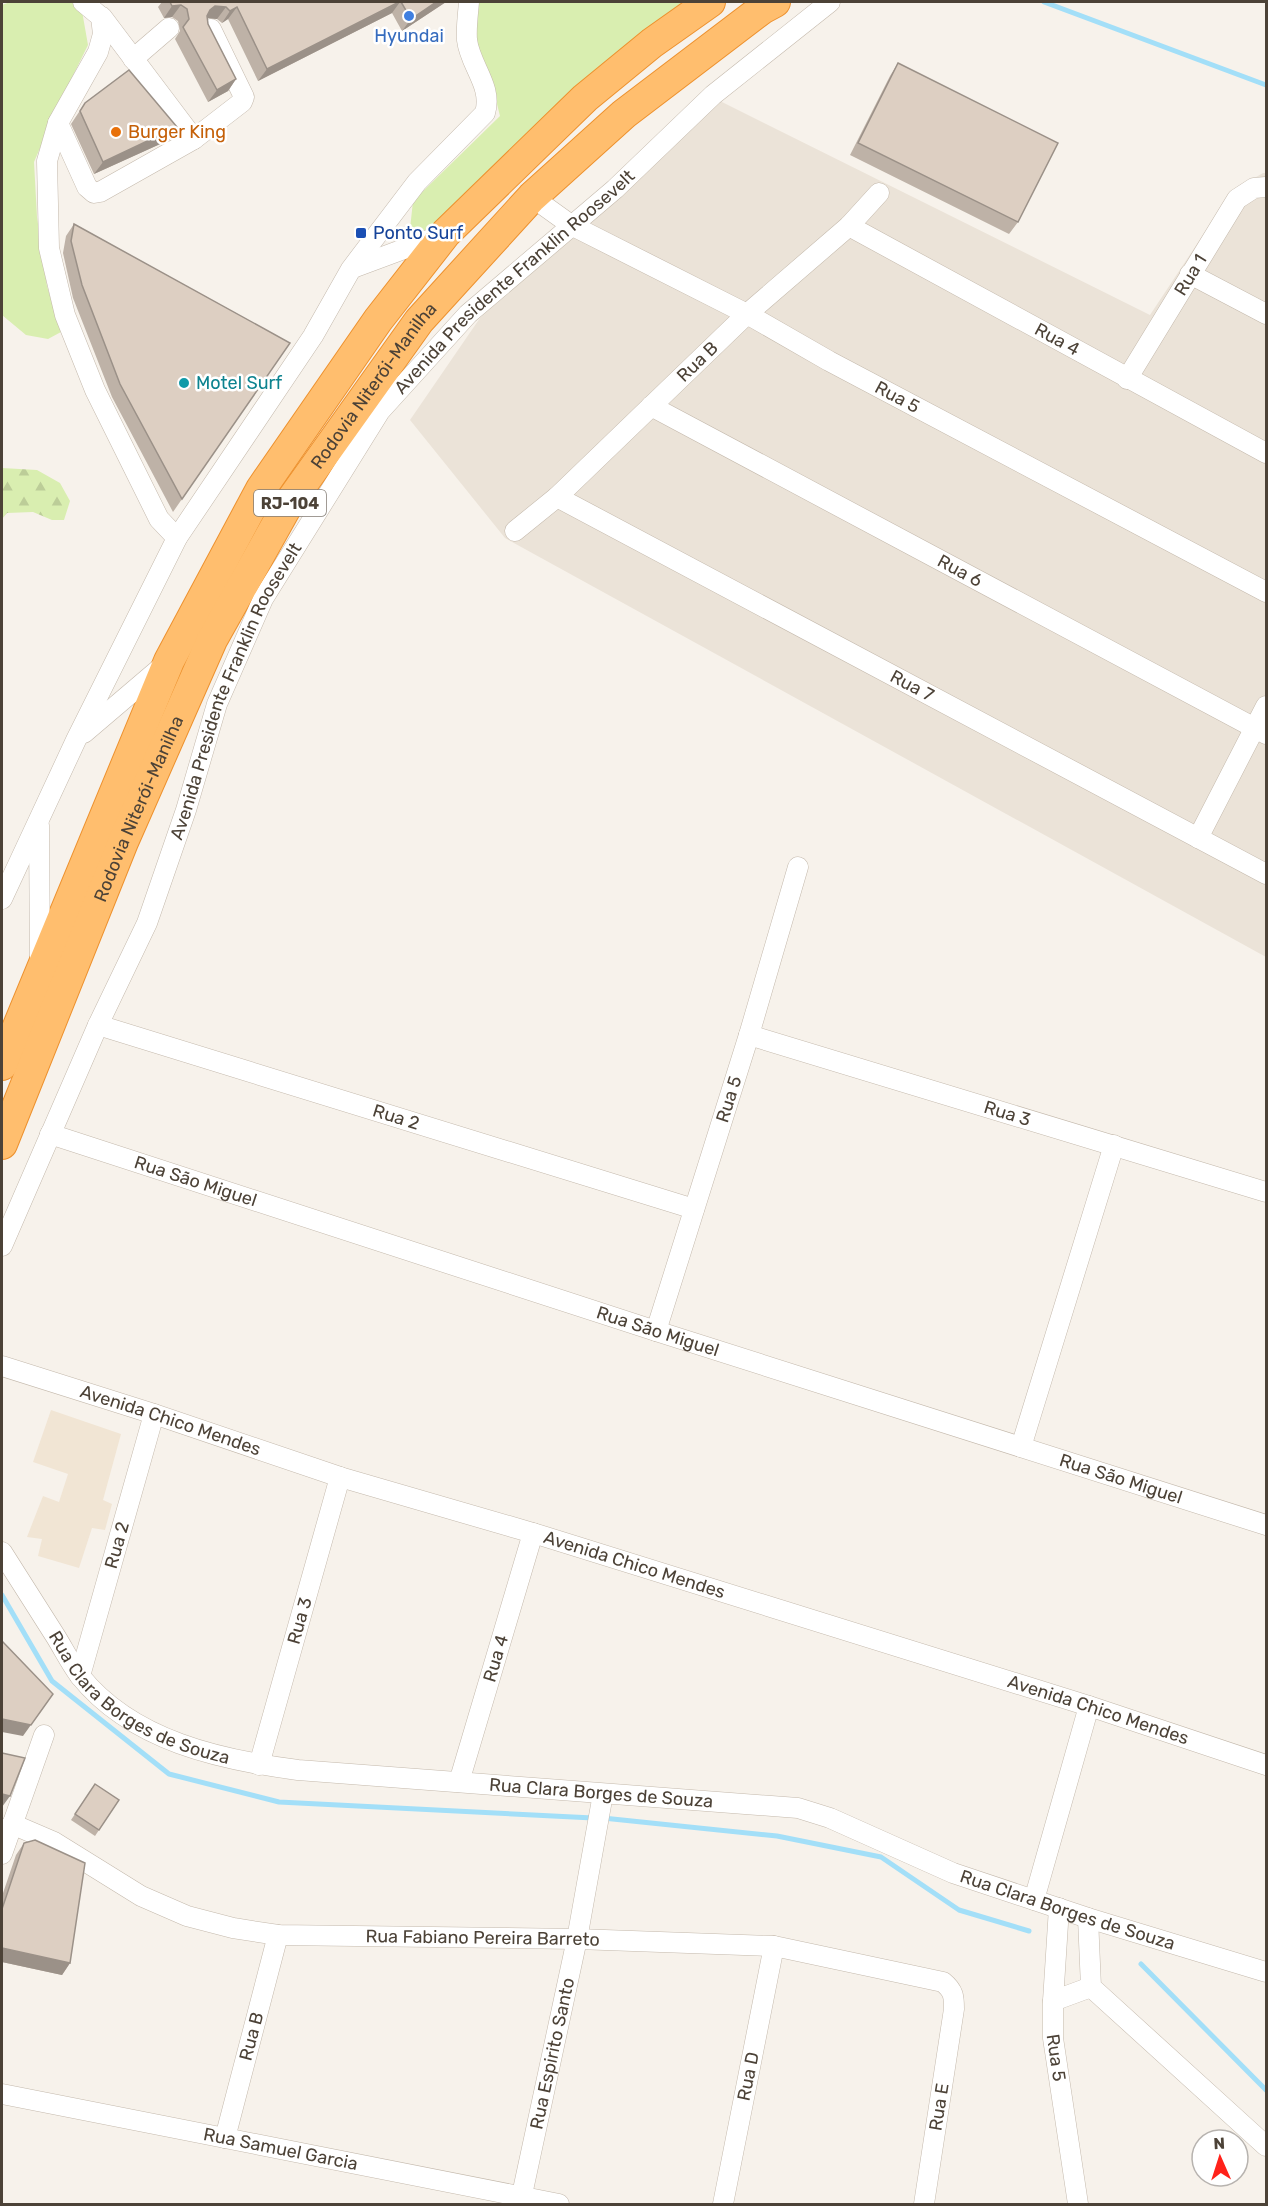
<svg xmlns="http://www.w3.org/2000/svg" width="1268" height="2206" font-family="Rubik,sans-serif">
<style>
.residential{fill:#ebe3d8}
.education{fill:#f1e5d4}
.grass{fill:#d9eeb0}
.forest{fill:url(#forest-firs)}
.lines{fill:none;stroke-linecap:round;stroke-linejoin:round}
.stream{stroke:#a3dff8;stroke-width:5}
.minor-casing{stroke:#c4b9ac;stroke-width:21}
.highway-casing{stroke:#ed912e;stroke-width:32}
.minor{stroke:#fff;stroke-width:20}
.highway{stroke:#ffbe6e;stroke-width:30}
.wall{fill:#beb2a7}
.shaded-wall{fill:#9b9188}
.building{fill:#ddcfc2;stroke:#9b9188;stroke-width:1.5}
.shop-dot{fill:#3f7fe0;stroke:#fff;stroke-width:2}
.food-dot{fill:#e8710a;stroke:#fff;stroke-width:2}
.transit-dot{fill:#1a4fb4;stroke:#fff;stroke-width:2}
.culture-dot{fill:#0f9aa8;stroke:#fff;stroke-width:2}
.labels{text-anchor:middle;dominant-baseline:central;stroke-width:5;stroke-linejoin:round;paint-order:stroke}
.shield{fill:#fff;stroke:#827b73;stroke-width:1.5}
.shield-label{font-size:16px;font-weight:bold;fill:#4c4237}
.shop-label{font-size:18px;fill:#366cbe;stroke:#fff}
.food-label{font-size:18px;fill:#c56008;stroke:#fff;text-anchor:start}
.transit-label{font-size:18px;fill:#164399;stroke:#fff;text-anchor:start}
.street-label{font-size:18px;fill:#4c4237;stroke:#fff}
.culture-label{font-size:18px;fill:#0d838f;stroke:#fff;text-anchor:start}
</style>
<defs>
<pattern id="forest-firs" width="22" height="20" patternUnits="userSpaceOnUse" patternTransform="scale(1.5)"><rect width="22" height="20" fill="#d9eeb0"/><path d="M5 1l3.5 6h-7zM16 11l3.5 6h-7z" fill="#bccd98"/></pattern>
</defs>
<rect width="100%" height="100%" fill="#f7f2eb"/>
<path class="residential" d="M718,100L1150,315L1232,191L1263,173H1266V957L505,538L410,420L480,318Z"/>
<path class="education" d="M51,1410L121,1434L103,1500L112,1504L105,1530L92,1528L79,1568L38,1556L42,1539L27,1537L43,1496L59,1502L68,1474L33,1462Z"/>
<path class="grass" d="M10,2H71L82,11L88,45L58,106L34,162L37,217L47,286L61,332L48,339L26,335L2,315V5Z
M474,2H688L425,242L410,229L413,201L500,116L494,92L470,47Z"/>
<path class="forest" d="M2,468L37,470L60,483L70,501L64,520H52L33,512L7,513L2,519Z"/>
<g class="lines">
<path class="stream" d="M1044,2L1266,85
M2,1595L52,1681L169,1774L279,1802L593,1818
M603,1818L777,1836L881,1857L959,1910L1029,1931
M1141,1964L1266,2090"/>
<g class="minor-casing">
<g id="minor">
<path d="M83,2L101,17L103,34L98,52L58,123L47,161L49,248L65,315L95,390L159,519L177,538"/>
<path d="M102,17L194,139L242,102L244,97L211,29"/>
<path d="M133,59L169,28"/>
<path d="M58,123L87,187L94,193L100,192L194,139"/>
<path id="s1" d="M532,197L571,225L747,314L829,361L1266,592"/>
<path id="s2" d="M849,226L1266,453"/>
<path d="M353,268L444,234"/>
<path d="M1190,274L1266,314"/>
<path id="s3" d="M1127,379L1237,199L1254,188L1266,187"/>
<path id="s4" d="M651,406L1266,734"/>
<path id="s5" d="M557,497L1266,874"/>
<path id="s6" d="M515,531L557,497L747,314L849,226L879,193"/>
<path d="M84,733L165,664"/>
<path d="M39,825L40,961"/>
<path d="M1198,838L1266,706"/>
<path d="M2,899L76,740L177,538L313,336L351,269L417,182L485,113C493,86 470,66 467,40C466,28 468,14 469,2"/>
<path id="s7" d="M98,1025L694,1209"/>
<path id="s8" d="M749,1035L1266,1192"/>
<path id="s9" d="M50,1134L656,1331L1266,1525"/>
<path id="s10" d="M2,1246L98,1025L147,923L186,810L217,704L263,599L380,411L468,314L615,189L713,95L830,2"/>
<path id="s11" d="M656,1331L749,1035L798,867"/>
<path id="s12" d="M2,1366L154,1414L340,1477L533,1533L1089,1706L1266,1765"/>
<path d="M1021,1447L1114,1145"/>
<path id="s13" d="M2,1552C20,1580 38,1609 56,1637C64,1650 71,1664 80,1676C132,1741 221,1760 298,1770L798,1808L830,1818L953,1873L1088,1918L1266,1972"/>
<path id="s14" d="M80,1676L154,1414"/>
<path id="s15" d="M259,1765L340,1477"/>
<path id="s16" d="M459,1782L533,1533"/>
<path id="s17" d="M12,1824L54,1842L141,1896L187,1916L233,1928L278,1935L577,1939L774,1946L943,1982C954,1991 954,1997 954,2009L924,2204"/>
<path d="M2,1854L44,1735"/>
<path d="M1034,1900L1089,1706"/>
<path id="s18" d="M1059,1908L1053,2001V2038L1078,2204"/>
<path d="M1088,1918L1091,1987L1266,2146"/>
<path d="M1053,2001L1091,1987"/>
<path id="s19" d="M2,2094L559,2204"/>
<path id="s20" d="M225,2138L278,1935"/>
<path id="s21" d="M520,2204L577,1939L603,1794"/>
<path id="s22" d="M723,2204L774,1946"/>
</g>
</g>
<g class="highway-casing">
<g id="highway">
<path d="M2,1065L169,661L261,489L378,320L446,233L585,98L652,43L710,2"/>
<path id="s23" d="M2,1144L123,842L212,640L287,506L419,321L532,197L624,114L762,9L775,2"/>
</g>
</g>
<use href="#minor" class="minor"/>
<use href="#highway" class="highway"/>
</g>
<path class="wall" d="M162,2H446L402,31L392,13L258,81L228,19L222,23L217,19L208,18V24L236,79L228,91L208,102L175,39L180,31L178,21L172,17L164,18L158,7Z
M898,63L1018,222L1009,234L850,155L890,76Z
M85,103L177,127L169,140L94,174L71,124Z
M74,224L290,343L173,512L112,397L73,298L63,253L66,236Z
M95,1784L119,1800L95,1836L71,1820Z
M24,1843L70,1963L62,1975L2,1962V1896L16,1855Z"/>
<path class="shaded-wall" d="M400,2L392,13L258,81L267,69Z
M436,2H446L402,31L411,19Z
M181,5L172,17L164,18L172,6Z
M215,6L226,7L217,19L206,18L210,10Z
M237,7L228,19L222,23L230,11Z
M236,79L228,91L208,102L217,90Z
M177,127L169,140L94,174L103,162Z
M53,1694L23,1736L2,1732V1719Z
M2,1794L10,1796L2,1807Z
M2,1948L70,1963L62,1975L2,1962Z"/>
<path class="building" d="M170,2H399L267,69L237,7L230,11L226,7L215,6L210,10L207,16L208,24L236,79L217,90L183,27L189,19L187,9L181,5L172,6Z
M401,2H436L411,19Z
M898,63L1058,143L1018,222L858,143Z
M129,70L177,127L103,162L80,111L85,103Z
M74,224L290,343L182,499L120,384L82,285L71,241Z
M2,1641L53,1694L31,1725L2,1719Z
M2,1753L25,1758L10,1796L2,1794Z
M95,1784L119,1800L99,1830L75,1814Z
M35,1840L85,1863L70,1963L2,1948V1909L24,1843Z"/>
<circle class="shop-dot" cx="409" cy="16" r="6"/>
<circle class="food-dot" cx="116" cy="132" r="6"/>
<rect class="transit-dot" x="355" y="227" width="12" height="12" rx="3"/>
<circle class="culture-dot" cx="184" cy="383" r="6"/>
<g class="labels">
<rect class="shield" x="254" y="490" width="72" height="26" rx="4.5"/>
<g class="shield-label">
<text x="290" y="503">RJ-104</text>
</g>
<g class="shop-label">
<text x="409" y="36">Hyundai</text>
</g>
<g class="food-label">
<text x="128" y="132">Burger King</text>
</g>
<g class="transit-label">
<text x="373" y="233">Ponto Surf</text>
</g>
<g class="street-label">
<text stroke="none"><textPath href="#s3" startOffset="122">Rua 1</textPath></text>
<text stroke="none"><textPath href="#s10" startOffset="1107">Avenida Presidente Franklin Roosevelt</textPath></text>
<text stroke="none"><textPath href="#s2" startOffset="237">Rua 4</textPath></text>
<text stroke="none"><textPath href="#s6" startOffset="249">Rua B</textPath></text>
<text stroke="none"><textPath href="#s23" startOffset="848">Rodovia Niterói-Manilha</textPath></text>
<text stroke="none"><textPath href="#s1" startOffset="417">Rua 5</textPath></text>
<text stroke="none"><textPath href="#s4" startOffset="350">Rua 6</textPath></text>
<text stroke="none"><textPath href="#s5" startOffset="402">Rua 7</textPath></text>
<text stroke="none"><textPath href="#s10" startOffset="603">Avenida Presidente Franklin Roosevelt</textPath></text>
<text stroke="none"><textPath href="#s23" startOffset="362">Rodovia Niterói-Manilha</textPath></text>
<text stroke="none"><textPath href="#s11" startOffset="243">Rua 5</textPath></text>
<text stroke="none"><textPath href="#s8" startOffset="270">Rua 3</textPath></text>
<text stroke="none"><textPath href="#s7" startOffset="312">Rua 2</textPath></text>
<text stroke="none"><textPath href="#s9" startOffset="153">Rua São Miguel</textPath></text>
<text stroke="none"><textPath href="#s9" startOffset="639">Rua São Miguel</textPath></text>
<text stroke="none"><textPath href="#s12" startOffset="177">Avenida Chico Mendes</textPath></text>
<text stroke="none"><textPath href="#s9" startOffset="1125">Rua São Miguel</textPath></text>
<text stroke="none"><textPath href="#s14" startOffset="136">Rua 2</textPath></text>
<text stroke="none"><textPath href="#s12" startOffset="663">Avenida Chico Mendes</textPath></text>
<text stroke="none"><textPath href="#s15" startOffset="150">Rua 3</textPath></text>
<text stroke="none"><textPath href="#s16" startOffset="129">Rua 4</textPath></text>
<text stroke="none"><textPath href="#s13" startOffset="208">Rua Clara Borges de Souza</textPath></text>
<text stroke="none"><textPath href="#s12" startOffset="1149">Avenida Chico Mendes</textPath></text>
<text stroke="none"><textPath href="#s13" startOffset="694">Rua Clara Borges de Souza</textPath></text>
<text stroke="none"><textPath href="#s13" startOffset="1180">Rua Clara Borges de Souza</textPath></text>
<text stroke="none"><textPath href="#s17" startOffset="496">Rua Fabiano Pereira Barreto</textPath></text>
<text stroke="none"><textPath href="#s20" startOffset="105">Rua B</textPath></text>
<text stroke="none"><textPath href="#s21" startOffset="154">Rua Espirito Santo</textPath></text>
<text stroke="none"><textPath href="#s18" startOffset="150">Rua 5</textPath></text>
<text stroke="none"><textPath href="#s22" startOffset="130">Rua D</textPath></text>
<text transform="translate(939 2107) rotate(-81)">Rua E</text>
<text stroke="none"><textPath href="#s19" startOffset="284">Rua Samuel Garcia</textPath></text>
</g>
<g class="culture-label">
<text x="196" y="383">Motel Surf</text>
</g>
</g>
<rect width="1268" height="2206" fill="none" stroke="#4c4237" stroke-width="6"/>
<g transform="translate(1220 2158) rotate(357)"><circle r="28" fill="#ffffff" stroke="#b7b3af" stroke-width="1.5"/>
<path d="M0-4.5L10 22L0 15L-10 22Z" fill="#ff221a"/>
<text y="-9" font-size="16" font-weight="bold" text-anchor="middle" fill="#4c4237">N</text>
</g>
</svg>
